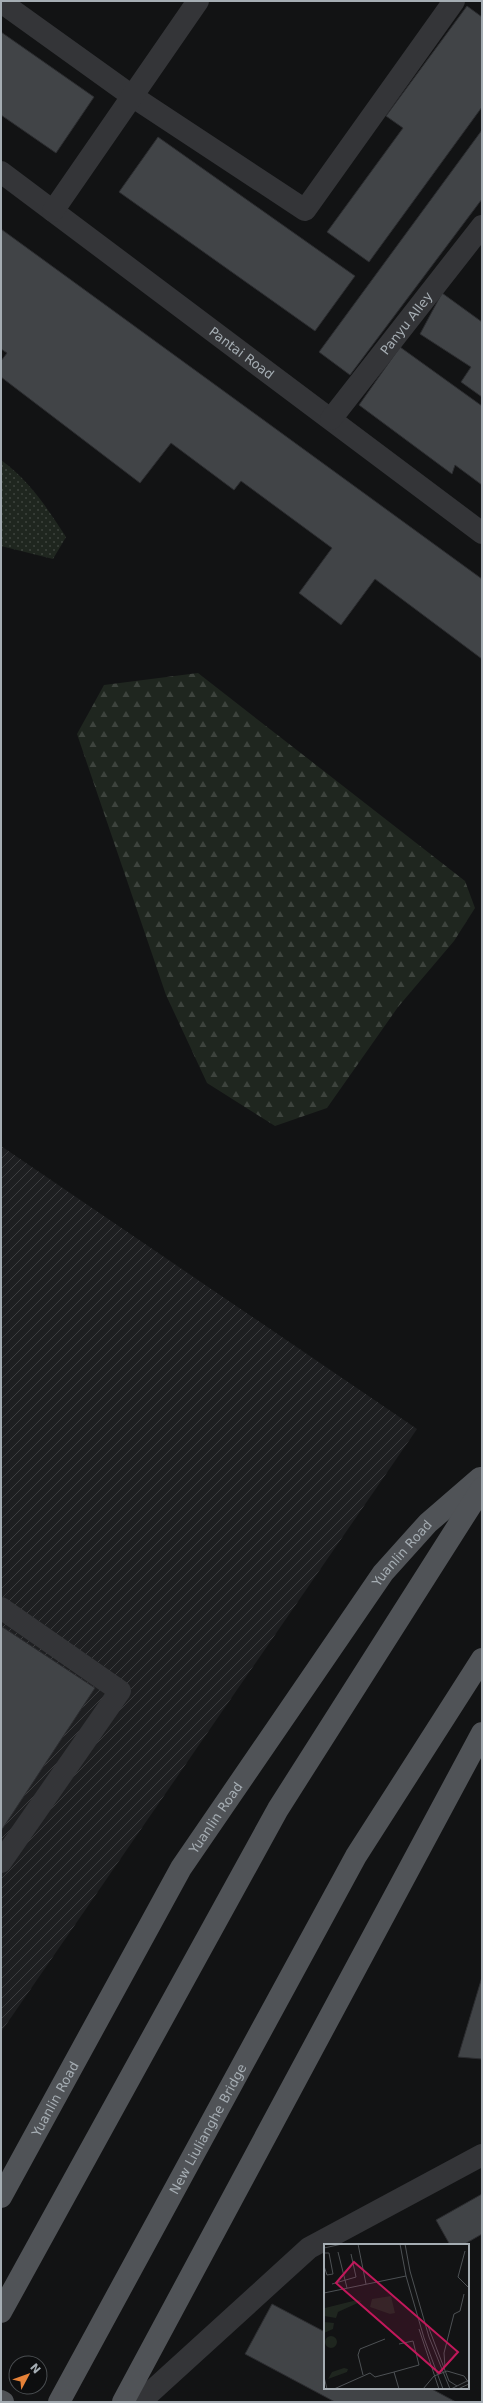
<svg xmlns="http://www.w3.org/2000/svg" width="483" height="2403" font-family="'DejaVu Sans',sans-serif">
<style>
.industrial{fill:url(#industrial-furrows)}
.grass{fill:url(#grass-dots)}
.forest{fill:url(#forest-firs)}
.building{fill:#414447;stroke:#2c2d30}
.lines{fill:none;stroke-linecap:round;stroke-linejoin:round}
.minor{stroke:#343538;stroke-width:22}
.major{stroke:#505357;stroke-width:22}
.labels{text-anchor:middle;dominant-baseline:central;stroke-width:3.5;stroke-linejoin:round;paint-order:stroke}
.street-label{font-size:13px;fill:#a5adb3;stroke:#0d0e0f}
.inset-road{fill:none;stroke:#4d5154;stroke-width:1}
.view{fill:#c2185b;fill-opacity:0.15;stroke:#c2185b;stroke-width:2}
.inset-edge{fill:none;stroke:#a5adb3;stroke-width:2}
</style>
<defs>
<pattern id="industrial-furrows" width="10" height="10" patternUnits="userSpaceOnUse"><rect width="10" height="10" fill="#1e1f21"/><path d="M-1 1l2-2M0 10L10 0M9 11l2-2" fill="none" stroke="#3c3d3f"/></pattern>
<pattern id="grass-dots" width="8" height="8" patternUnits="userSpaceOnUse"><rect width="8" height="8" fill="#1f261f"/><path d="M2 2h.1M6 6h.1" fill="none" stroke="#3d433d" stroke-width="1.8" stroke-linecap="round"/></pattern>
<pattern id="forest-firs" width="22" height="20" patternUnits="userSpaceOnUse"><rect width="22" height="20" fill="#1f261f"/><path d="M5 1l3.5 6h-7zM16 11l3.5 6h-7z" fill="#3d433d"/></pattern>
</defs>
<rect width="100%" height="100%" fill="#121314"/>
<path class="industrial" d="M1,1146L417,1429L1,2032Z"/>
<path class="grass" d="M1,460C30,481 47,508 66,537L53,559L1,546Z"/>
<path class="forest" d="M198,673L465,881L475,908L454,941L398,1007L327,1108L275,1126L207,1083L166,995L77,734L104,685Z"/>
<path class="building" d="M467,6L482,17V107L369,262L327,232L403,128L386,116Z
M1,32L94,97L56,153L1,115Z
M482,130V199L350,375L319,352Z
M158,137L355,276L315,331L119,192Z
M1,229L482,579V659L375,579L341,625L299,593L332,548L241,481L234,490L171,443L140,483L1,377V361L7,353L1,349Z
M442,293L482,322V397L461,382L471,367L420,334Z
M400,347L482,406V485L455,465L452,474L359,405Z
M1,1626L95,1688L1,1831Z
M482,1977V2059L458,2057Z
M482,2194V2234L463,2245H450L436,2220Z
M272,2304L325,2332V2388H430L456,2402H335L245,2354Z"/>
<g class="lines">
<g class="minor">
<path d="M1,2L132,96L305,210L454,1"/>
<path id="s1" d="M1,172L482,533"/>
<path d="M53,211L198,1"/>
<path id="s2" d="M331,419L482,226"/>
<path d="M1,1608L120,1691L1,1862"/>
<path d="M140,2402L309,2248L482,2155"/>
</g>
<g class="major">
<path id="s3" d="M1,2197L181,1868L383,1573L428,1523L480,1478"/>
<path d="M1,2312L278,1809L482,1488"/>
<path d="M1,2401L3,2402"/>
<path id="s4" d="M59,2402L356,1856L482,1659"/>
<path d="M123,2402L482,1733"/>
</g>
</g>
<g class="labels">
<g class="street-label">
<text stroke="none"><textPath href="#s2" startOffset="122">Panyu Alley</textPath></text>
<text stroke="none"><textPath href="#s1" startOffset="301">Pantai Road</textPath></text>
<text stroke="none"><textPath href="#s3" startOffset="760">Yuanlin Road</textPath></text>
<text stroke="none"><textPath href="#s3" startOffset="436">Yuanlin Road</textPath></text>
<text stroke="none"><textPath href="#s3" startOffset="112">Yuanlin Road</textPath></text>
<text stroke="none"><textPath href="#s4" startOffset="311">New Liulianghe Bridge</textPath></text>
</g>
</g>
<g transform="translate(324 2244)">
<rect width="145" height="145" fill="#121314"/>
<path d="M33,56L38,57L14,68L12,74L0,72L1,64Z" fill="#1f261f"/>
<path d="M67,52L71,69L66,70L46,63L48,55ZM0,78L10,79L9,85L0,89ZM1 98a6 6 0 1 1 12 0a6 6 0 1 1-12 0ZM20,124L24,125L23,128L4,135L8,128Z" fill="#1f261f"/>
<path class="inset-road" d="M34,0L42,40M76,0L82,32L100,94L119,145M81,0L86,27L105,93L126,145M0,4L18,0M141,7L134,33L145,44M14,8L23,44M0,9H5L9,30L3,31L0,22M8,40L32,33L27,10M0,49L82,32M104,82L125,137L133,142M95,85L115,145M121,123L120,109L130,70L136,67L140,50M39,131L34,111L36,105L61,95M0,133L3,145M10,145L46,129L51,133L70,128M75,145L70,128L95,121L89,97L75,100M99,145L110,132L123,127L140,132L145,139M127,145L145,136M134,145L145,140"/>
<path class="view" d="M30,18L134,108L115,129L12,39Z"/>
<rect width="145" height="145" class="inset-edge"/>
</g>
<rect width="483" height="2403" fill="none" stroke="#a5adb3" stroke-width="4"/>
<g transform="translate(28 2375) rotate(49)"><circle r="19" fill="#0d0e0f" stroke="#4a4e51"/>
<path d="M0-3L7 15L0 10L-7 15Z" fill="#e68238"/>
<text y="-6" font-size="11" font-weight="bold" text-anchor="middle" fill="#a5adb3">N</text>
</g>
</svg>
